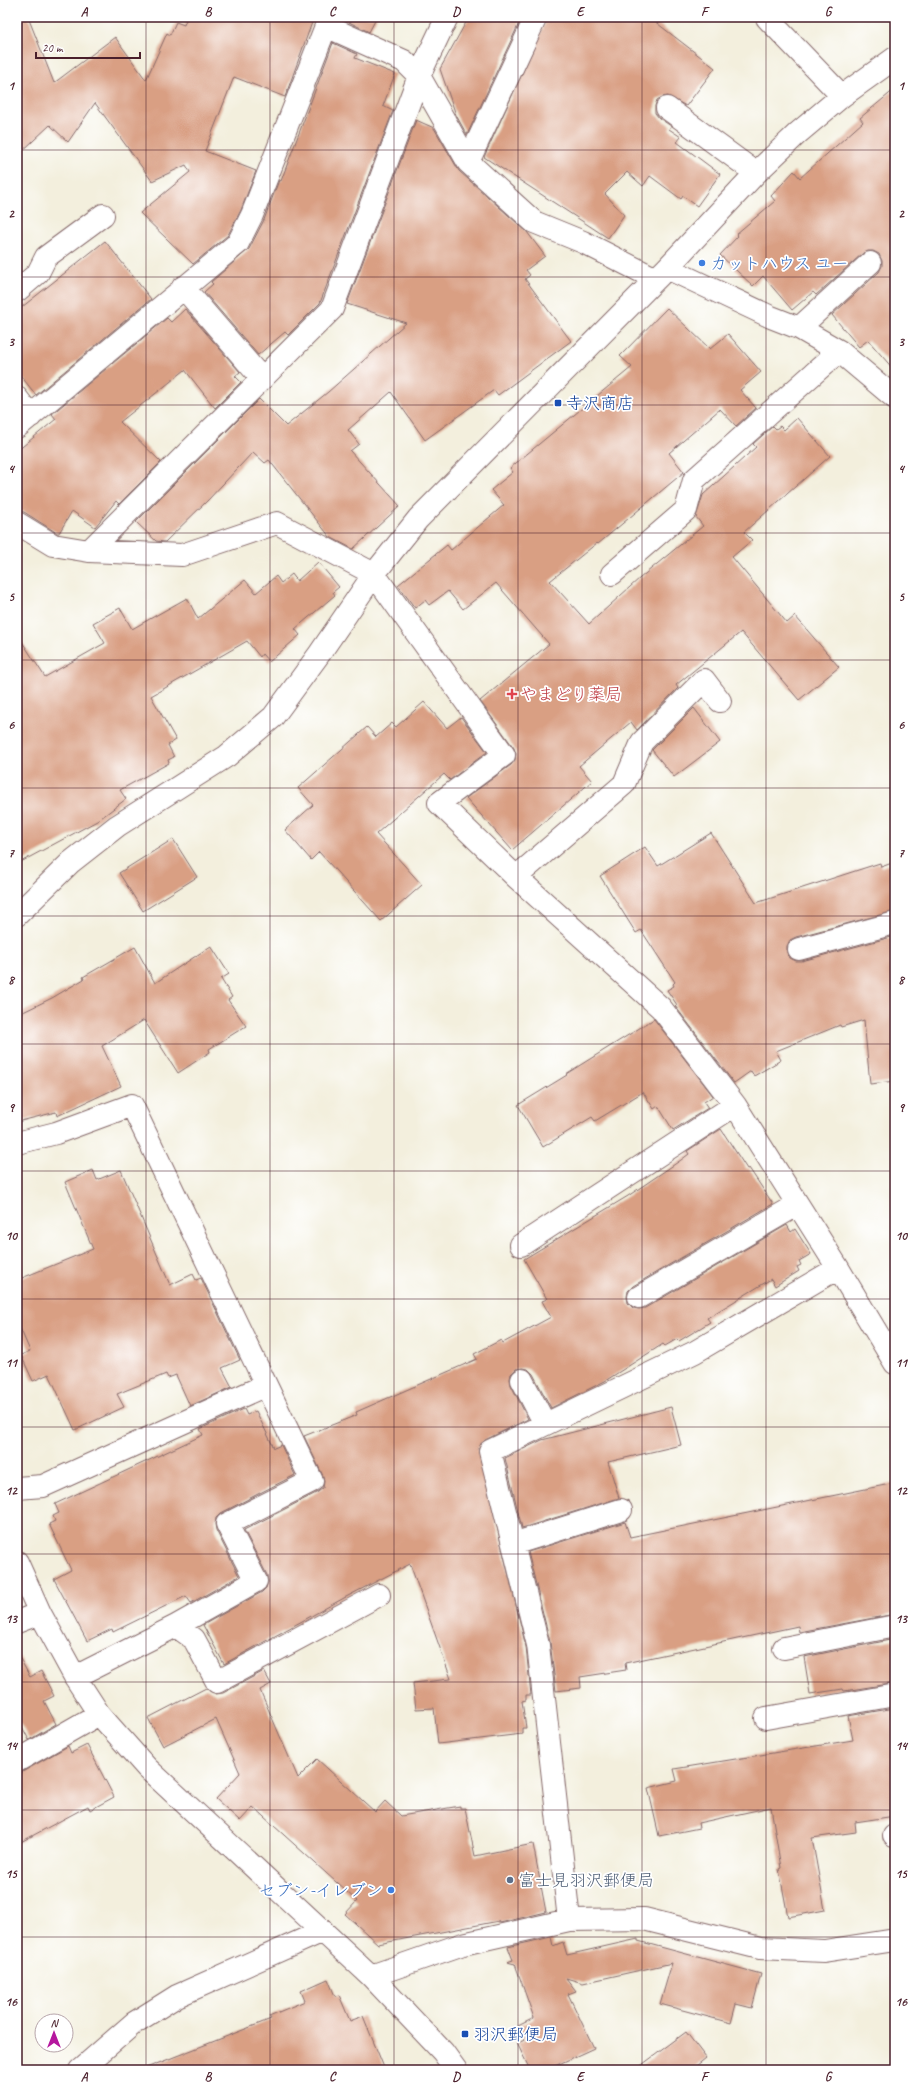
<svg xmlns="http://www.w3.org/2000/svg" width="912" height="2087" font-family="Caveat,'Klee One',sans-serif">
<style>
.building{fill:#d99f83}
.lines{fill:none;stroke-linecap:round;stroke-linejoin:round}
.minor-casing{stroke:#856869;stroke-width:24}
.minor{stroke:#fff;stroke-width:22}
.grid{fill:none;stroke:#4a1f2b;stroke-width:1;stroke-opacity:0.55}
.shop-dot{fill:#3f7fe0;stroke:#fff;stroke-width:1.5}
.transit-dot{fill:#1a4fb4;stroke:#fff;stroke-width:1.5}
.health-dot{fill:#e0444e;stroke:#fff;stroke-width:1.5}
.service-dot{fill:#5c6f8a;stroke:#fff;stroke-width:1.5}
.labels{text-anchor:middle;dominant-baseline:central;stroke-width:3.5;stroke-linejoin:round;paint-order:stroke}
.shop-label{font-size:17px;fill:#366cbe;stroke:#fff;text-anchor:start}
.transit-label{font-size:17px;fill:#164399;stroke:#fff;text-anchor:start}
.health-label{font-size:17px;fill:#be3a42;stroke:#fff;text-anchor:start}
.service-label{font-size:17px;fill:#4e5e75;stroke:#fff;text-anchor:start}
.neatline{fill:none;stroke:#4a1f2b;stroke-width:1.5}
.grid-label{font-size:13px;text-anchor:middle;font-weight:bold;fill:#4a1f2b}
</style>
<rect width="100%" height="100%" fill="#fff"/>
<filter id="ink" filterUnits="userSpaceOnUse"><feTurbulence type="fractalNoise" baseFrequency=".025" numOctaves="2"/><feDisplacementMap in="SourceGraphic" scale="8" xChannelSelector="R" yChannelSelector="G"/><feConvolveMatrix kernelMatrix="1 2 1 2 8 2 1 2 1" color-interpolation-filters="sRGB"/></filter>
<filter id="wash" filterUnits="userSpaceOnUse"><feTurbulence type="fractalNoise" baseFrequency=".012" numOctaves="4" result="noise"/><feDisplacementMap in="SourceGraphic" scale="16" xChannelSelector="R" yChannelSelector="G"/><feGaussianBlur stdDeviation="0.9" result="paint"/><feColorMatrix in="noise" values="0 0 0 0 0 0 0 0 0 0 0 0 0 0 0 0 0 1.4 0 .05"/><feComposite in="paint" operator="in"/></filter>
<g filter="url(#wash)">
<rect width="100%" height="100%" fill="#f3efdd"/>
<g id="blocks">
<path class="building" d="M17,17H28L54,83L115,37L146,80L167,33L170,35L176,22L184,25L187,17H314L285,97L234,77L205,151L256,171L241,210L228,235L193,264L140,213L190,172L186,165L152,181L95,103L68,142L50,125L17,156Z
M339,17H377L369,32Z
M469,17H522L467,135L456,115L440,69Z
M548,17H649L715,68L686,106L668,96L662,97L657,100L655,106V113L659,118L671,126L669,129L681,137L677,142L720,174L697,206L683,196L681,199L650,176L643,186L627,172L605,194L624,215L608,238L484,157Z
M333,43L357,54L355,58L395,74L383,106L393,111L320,303L288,335L285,332L258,355L204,292L213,284L211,282L249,249L264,220L279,180L281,181Z
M895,89V371L868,340L859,347L832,315L879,272L882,266V261L879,254L873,251H868L862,254L816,295L813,292L792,310L763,276L753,286L720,255L738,236L736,234L775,201L771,196L794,171L800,178L863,122L860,118Z
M416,120L434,128L459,171L527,232L545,256L526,270L530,275L525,279L571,341L498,395L494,390L425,440L391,392L348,430L359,444L350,451L400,506L353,549L330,537L269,460L265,463L253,452L208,500L165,542L156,541L136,522L259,399L286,426L328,392L406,323L347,304Z
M105,241L151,299L36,395L17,371V311Z
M667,308L710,349L728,334L761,372L740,390L756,408L736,426L720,409L669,453L684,472L598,544L597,543L550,581L589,624L640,578L703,526L696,517L703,495L756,447L753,444L773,426L776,429L780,426L784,430L797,418L830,456L744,532L752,540L732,557L787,623L795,616L839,667L799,700L741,632L676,685L678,688L637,730L631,722L579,766L592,781L512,850L466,798L511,765L515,760L516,754L514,748L480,701L549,644L496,583L463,609L448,591L429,605L425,600L415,608L398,585L447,545L451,550L504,505L491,490L513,472L510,468L632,367L620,356Z
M185,309L240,372L235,376L241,382L215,408L185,370L120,422L161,462L119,504L116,501L95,527L72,511L59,533H57L24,512L17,511V451L56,419L52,414L167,318L171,322Z
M318,562L339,587L333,592L335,595L295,629L300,635L269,662L262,654L260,657L247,641L151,696L176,740L168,745L174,757L168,760L169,763L120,790L126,799L97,821L17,864V634L45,677L105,643L93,623L120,608L132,629L187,598L198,619L245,580L256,593L276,576L281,583L292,574L297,581Z
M424,702L447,728L461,717L487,752L450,780L444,774L376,834L422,885L381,921L319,852L311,860L285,830L313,805L298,788L367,727L376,737L392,723L396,727Z
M694,708L720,742L674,777L652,750Z
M711,833L756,903L880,863L881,867L895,862V911L796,937L790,940L787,946V953L790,958L796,961H802L895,936V1081L870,1084L864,1020L841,1027L840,1025L776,1051L781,1060L754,1076L751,1071L734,1083L675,1006L677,1005L667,990L674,986L673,984L675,982L641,930L636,933L600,876L645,847L658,866Z
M173,839L197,877L143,911L119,873Z
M211,946L229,974L221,979L232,997L228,1000L246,1026L209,1049L210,1052L178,1073L144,1020L102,1046L121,1086L57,1116L56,1112L17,1122V1015L52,998L84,979L83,977L135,947L155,983Z
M654,1019L713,1096L704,1102L708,1108L673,1130L658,1106L654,1109L643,1092L595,1121L592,1117L543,1147L518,1105L567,1075L566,1074Z
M721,1129L747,1169L749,1168L773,1204L633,1286L628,1291L627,1297L628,1303L633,1308L639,1309L645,1308L787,1225L791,1232L795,1229L811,1254L799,1261L801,1265L797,1267L799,1271L775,1286L771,1279L707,1318L710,1322L679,1341L677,1339L665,1346L663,1344L605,1381L551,1408L533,1374L528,1369L523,1368L516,1369L511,1374L510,1379L511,1385L528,1419L485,1440L478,1448L526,1647L531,1695H526V1700L522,1701L526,1728H522V1734L438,1744L434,1708L416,1709L413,1683L451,1679L410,1564L344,1598L224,1664L203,1625L262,1592L266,1588L268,1582L267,1575L244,1530L318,1492L323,1488L324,1481L323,1476L304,1436L357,1415L356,1412L477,1359L474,1354L501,1340L503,1343L551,1317L542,1301L547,1299L524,1259L628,1196L681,1160L689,1154L687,1151Z
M93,1170L97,1180L121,1170L170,1285L193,1274L196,1280L201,1278L240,1360L222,1368L232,1387L190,1406L176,1375L168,1378L166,1374L117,1394L124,1407L75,1430L49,1374L33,1381L21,1355L30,1351L17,1321V1280L93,1249L65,1182Z
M671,1407L681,1445L608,1462L619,1498L522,1528L505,1458L542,1440Z
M244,1409L247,1415L256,1411L274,1448L281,1445L295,1475L221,1513L216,1518L215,1524L216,1530L239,1576L191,1603L186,1596L113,1632L112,1629L87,1641L54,1579L71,1570L49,1524L55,1521L53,1516L59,1513L55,1504L203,1435L200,1429Z
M895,1483V1614L799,1632L798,1626L625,1663L626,1670L580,1677L581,1688L556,1691L550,1642L528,1552L625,1522L630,1537Z
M895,1639V1683L844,1691L843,1689L810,1694L804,1657Z
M17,1653L30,1677L41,1671L54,1696L44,1701L56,1724L29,1740L17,1717Z
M264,1671L271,1684L260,1690L298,1778L317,1759L375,1812L385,1801L401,1816L460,1806V1808H465L475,1856L533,1844L546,1912L500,1923L499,1921L378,1944L345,1914L357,1901L253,1807L240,1821L216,1799L240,1773L216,1719L163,1746L148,1718L206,1688L216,1694L223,1693Z
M895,1708V1816L855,1822L856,1832L812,1838L825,1910L788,1917L779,1869L781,1868L771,1807L698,1823L699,1828L659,1836L648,1788L677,1781L674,1769L853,1740L848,1716Z
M87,1745L114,1797L90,1810L88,1806L17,1844V1775L68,1746L71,1753Z
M551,1937L553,1946L563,1942L567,1955L638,1939V1941L761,1974L752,2008L736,2004L731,2023L660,2004L672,1963L583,1983L566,1978L576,1991L568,1994L594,2048L546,2070H530L517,2043L525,2040L518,2026L534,2018L515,1964L507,1962L513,1960L508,1947Z
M328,1979L335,1996L339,1995L350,2021L363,2016L385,2070H147L146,2068L271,2019L269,2016L305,2001L301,1991Z
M686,2032L706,2058L691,2070H635Z"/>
</g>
</g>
<g filter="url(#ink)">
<use href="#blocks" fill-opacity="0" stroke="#856869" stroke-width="1"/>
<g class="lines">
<g class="minor-casing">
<path id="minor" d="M767,18L842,96
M326,26L404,61L419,76L447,17
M667,108L756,173
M468,162L536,17
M667,268L771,317L799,328L839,351L895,398
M183,287L262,379
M17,291L38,273L46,257L103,215
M799,328L870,263
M17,398L31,416
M17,427L238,243L252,215L326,26L327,17
M17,523L53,545L89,551L332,309L419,76L468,162L534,222L583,242L656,279
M89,551L182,555L277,523L374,574L504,755L439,803L516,877L661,1008L735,1105L838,1268L895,1363
M612,574L686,510L694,480L839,351
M516,877L624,784L642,742L704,680L720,701
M17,915L71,862L117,826L227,756L273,717L320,653L374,574L418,519L667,268L756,173L798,133L842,96L895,58
M799,949L895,923
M17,1143L56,1133L132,1105L312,1481L227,1524L256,1581L176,1626
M521,1245L735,1105
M639,1297L797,1205
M522,1380L545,1424
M17,1488L43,1486L266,1385
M513,1544L621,1510
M17,1562L40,1613L75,1677L99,1714L147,1768L371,1976L443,2052L456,2070
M17,1622L40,1613
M784,1648L895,1626
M75,1677L176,1626L194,1639L217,1682L379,1595
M766,1718L895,1695
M17,1761L99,1714
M894,1836H895
M569,1920L538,1645L490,1451L695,1352L838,1268
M371,1976L463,1944L569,1920L644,1919L760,1948L824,1951L895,1940
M80,2070L134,2023L177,1996L323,1931"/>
</g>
<use href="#minor" class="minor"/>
</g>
</g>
<path class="grid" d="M146,17V2070M270,17V2070M394,17V2070M518,17V2070M642,17V2070M766,17V2070M17,150H895M17,277H895M17,405H895M17,533H895M17,660H895M17,788H895M17,916H895M17,1044H895M17,1171H895M17,1299H895M17,1427H895M17,1554H895M17,1682H895M17,1810H895M17,1937H895"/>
<g class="shop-dot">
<circle cx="702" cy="263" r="4"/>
<circle cx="391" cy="1890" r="4"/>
</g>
<g class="transit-dot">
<rect x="554" y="399" width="8" height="8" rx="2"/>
<rect x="461" y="2030" width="8" height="8" rx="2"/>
</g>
<path class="health-dot" d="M510 688h4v4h4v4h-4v4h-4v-4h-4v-4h4z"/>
<circle class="service-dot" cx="510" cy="1880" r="4"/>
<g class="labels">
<g class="shop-label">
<text x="710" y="263">カットハウス ユー</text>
<text x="383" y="1890" text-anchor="end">セブン-イレブン</text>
</g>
<g class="transit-label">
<text x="566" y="403">寺沢商店</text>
<text x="473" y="2034">羽沢郵便局</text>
</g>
<g class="health-label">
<text x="520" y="694">やまどり薬局</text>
</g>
<g class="service-label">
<text x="518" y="1880">富士見羽沢郵便局</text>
</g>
</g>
<rect width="912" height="2087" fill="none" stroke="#fff" stroke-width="44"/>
<g transform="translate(54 2033)"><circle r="19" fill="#ffffff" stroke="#b7a5aa"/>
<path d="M0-3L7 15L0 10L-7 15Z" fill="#b5179e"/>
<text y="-6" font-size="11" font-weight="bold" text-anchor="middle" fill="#4a1f2b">N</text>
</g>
<path d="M36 52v6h104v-6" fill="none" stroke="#4a1f2b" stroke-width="2"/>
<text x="42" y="52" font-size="12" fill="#4a1f2b" stroke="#ffffff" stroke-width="3" paint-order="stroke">20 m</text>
<rect x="22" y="22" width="868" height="2043" class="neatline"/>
<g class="grid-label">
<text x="84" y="16">A</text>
<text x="208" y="16">B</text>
<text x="332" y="16">C</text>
<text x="456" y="16">D</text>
<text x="580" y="16">E</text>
<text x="704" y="16">F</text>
<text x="828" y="16">G</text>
<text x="11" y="90">1</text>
<text x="901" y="90">1</text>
<text x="11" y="218">2</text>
<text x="901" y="218">2</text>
<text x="11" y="346">3</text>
<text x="901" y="346">3</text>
<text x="11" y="473">4</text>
<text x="901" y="473">4</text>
<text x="11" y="601">5</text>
<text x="901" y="601">5</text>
<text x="11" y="729">6</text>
<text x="901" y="729">6</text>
<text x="11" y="857">7</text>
<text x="901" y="857">7</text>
<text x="11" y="984">8</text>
<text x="901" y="984">8</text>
<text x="11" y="1112">9</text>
<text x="901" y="1112">9</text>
<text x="11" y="1240">10</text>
<text x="901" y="1240">10</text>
<text x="11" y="1367">11</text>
<text x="901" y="1367">11</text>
<text x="11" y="1495">12</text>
<text x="901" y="1495">12</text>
<text x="11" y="1623">13</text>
<text x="901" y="1623">13</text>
<text x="11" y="1750">14</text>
<text x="901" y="1750">14</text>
<text x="11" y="1878">15</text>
<text x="901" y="1878">15</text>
<text x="11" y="2006">16</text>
<text x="901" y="2006">16</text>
<text x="84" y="2081">A</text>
<text x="208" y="2081">B</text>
<text x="332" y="2081">C</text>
<text x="456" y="2081">D</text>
<text x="580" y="2081">E</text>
<text x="704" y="2081">F</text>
<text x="828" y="2081">G</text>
</g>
</svg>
